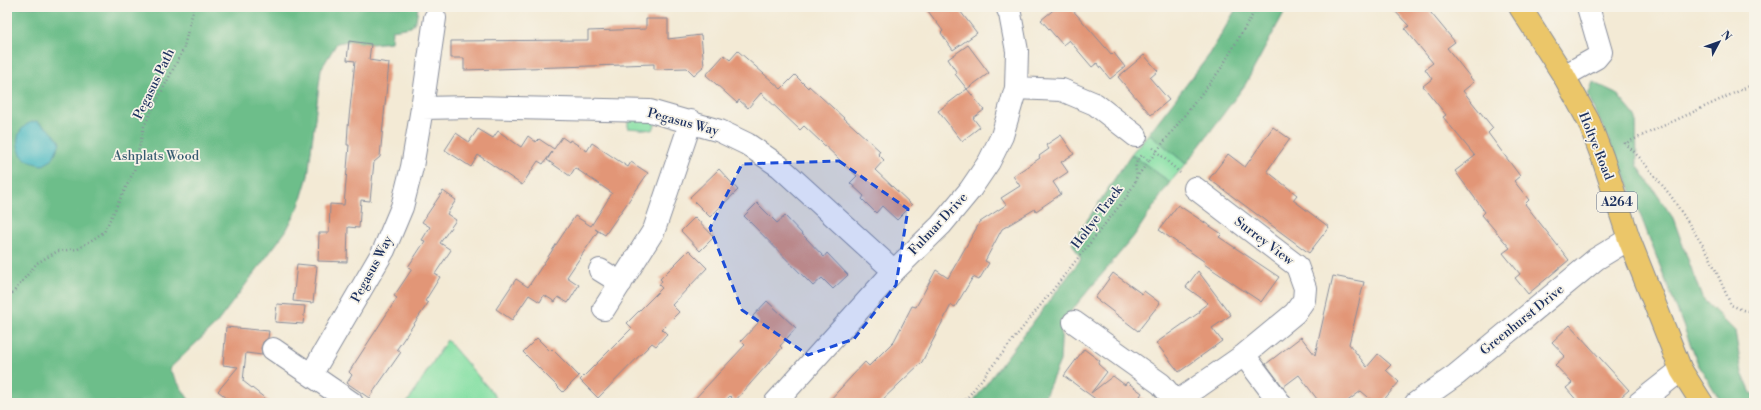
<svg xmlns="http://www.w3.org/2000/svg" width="1761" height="410" font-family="'Libre Bodoni',serif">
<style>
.green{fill:#87e0a5;stroke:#518882}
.forest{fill:#6dbe8a;stroke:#447674}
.water{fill:#4ab9c1;stroke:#327490}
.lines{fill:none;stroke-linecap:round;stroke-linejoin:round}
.stream{stroke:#4ab9c1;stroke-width:6}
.building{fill:#e29677}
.minor-casing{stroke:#878c9a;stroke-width:24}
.major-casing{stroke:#878c9a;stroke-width:24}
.path{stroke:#878c9a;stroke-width:2.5;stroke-dasharray:1 3;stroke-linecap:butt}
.minor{stroke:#fff;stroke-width:22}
.major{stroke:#ebc669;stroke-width:22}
.marked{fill:#1d4ed8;fill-opacity:0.2;stroke:#1d4ed8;stroke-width:3;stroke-dasharray:8 5;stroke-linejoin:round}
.labels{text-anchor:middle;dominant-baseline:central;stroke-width:3.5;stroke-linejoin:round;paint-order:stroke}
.shield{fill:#f7f3e8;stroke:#5d6a87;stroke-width:1}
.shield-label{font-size:12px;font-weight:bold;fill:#1b2f5e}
.street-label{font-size:13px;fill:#1b2f5e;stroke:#f7f3e8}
.park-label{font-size:13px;fill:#365b70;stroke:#f7f3e8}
</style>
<rect width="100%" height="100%" fill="#f7f3e8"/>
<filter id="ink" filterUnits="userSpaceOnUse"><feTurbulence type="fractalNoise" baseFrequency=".025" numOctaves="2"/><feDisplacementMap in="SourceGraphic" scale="8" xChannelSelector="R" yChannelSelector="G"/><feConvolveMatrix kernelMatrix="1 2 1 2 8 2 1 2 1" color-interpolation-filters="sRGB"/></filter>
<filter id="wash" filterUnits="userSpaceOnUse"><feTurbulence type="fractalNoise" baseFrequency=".012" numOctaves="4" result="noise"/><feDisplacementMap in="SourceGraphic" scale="16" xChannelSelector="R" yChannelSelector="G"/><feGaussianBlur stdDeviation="0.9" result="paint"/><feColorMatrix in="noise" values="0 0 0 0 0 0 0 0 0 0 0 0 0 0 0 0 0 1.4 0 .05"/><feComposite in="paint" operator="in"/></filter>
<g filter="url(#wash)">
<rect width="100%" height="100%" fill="#f3ead5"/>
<path class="green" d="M628,117L656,122L653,130L628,128Z
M1149,133L1186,164L1170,182L1131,154Z
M447,340L496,397L491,403H407Z"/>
<path class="forest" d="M7,7H418L416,20L411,27L392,30L391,42L371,44L349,41L337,43L321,69L308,176L299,206L286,231L216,324L169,369L191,403H7Z
M1237,7H1287L1245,85L1186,164L1149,133L1210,54Z
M1593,82L1616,93L1636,117L1637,165L1673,218L1702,298L1735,331L1742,373L1751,393L1754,394V403H1722L1698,364L1626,178L1588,95Z
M1131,154L1170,182L1134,236L1062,322L1060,361L1042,403H972L1081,259L1072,243Z"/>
<path class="water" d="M36,121C44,125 58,136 60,143L52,160L43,165C35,164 25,161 21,154C13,139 20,124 36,121Z"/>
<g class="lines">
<path class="stream" d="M7,13L12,7"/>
</g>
<g id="blocks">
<path class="building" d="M925,7H957L977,33L953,50L941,33L943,31Z
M1057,7H1070L1112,55L1114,53L1125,67L1110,79L1097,63L1092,67L1069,40L1063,45L1041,20Z
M1391,7H1426L1455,42L1447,48L1474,82L1463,91L1493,128L1488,133L1520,176L1514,181L1529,200L1525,204L1569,260L1528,294L1515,278L1520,274L1503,253L1510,248L1482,215L1485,212L1455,171L1475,156L1443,117L1446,115L1423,86L1432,79L1425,69L1433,63L1405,29L1409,26Z
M646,19H668V39L701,35L704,66L694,75L687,68L654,69V64L464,70V58H451V41L588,40V31L646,29Z
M349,41L371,44L369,60L389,63L380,157L374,162L370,201L361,200L359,228L348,227L347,262L318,261L319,233H329L330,204L344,205L349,145H347L348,127L355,61L347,60Z
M968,45L989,73L967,89L955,74L957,73L948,59Z
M738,51L781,89L795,75L808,88L809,86L880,151L878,154L884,160L875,170L912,205L897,220L882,206L876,213L862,199L864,196L850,183L857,176L804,126L800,130L761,93L748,108L739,100L737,103L706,75L724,55L730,60Z
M1144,55L1158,71L1150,78L1169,100L1151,115L1118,77Z
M967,89L984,110L973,118L980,127L962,141L938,111Z
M1273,127L1290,139L1267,171L1297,195L1293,200L1329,227L1309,253L1209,179L1228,154L1245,167Z
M478,129L493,138L498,131L521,147L528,136L536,142L539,139L554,149L562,137L569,142L570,140L587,151L592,143L628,167L631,162L648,173L605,235L595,229L598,231L567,277L579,285L568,303L558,297L555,302L544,295L540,302L529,295L512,320L496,309L516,279L528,287L575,216L591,226L612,193L575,168L570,176L547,160L552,152L543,164L538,161L522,185L478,155L471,167L445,150L456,133L469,142Z
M1061,135L1074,154L1061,162L1068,172L1053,182L1061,194L1036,211L1035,209L1002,229L985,261L989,263L979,280L973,277L955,307L951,305L922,362L879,403H827L865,362L869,366L894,341L912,306L916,307L936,270L948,278L980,222L1006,205L1001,198L1020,186L1013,176L1040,158L1039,156L1049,149L1046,145Z
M719,169L738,190L710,217L690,197Z
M443,191L456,200L447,214L456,220L440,243L451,250L435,274L440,277L425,301L428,303L397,349L401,352L369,398L347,383L352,375L349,372L397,298L394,296L412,269L408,267L425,241L422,240L430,227L422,222Z
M757,203L777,223L785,216L824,257L827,253L848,275L833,289L822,278L813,286L744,216Z
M1178,205L1222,234L1219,237L1279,277L1261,302L1204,264L1205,262L1159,230Z
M695,217L714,237L700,251L681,231Z
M689,250L707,268L672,305L679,312L662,329L667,334L656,346L652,343L598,398L580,380L632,328L627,323L662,288L659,285L662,281L660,279Z
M297,264L317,266L313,303L293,301Z
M1198,271L1231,315L1212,328L1222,341L1179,372L1156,343L1200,312L1199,310L1208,303L1186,287Z
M1113,273L1142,294L1144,291L1160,303L1138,331L1095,298Z
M1333,276L1364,282L1349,344L1367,367L1378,354L1391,365L1386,370L1399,382L1381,403H1375L1361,391L1345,403H1320L1299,375L1283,387L1266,364L1301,337L1315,355Z
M767,301L796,328L780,346L782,348L735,401L730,396L723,403H691L745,345L741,341L759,322L753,316Z
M277,304L305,306L303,324L275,322Z
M1570,325L1629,390L1614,403H1579L1566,388L1572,383L1555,365L1565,356L1552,342Z
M226,327L269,331L268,338L263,342L261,348L262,355L246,353L243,381L271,403H233L218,391L238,367L223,365Z
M537,338L550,351L552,349L579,376L563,392L523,352Z
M1084,349L1100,361L1098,364L1107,372L1091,393L1113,376L1125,385L1127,382L1142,393L1140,396L1150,403H1101L1064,376Z"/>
</g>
</g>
<g filter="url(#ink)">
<use href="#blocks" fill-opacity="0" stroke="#878c9a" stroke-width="1"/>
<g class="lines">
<g class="minor-casing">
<path id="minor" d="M1564,76L1596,58L1601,52L1588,7
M1016,88L1062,90L1095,104L1136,136
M422,108L473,107L650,111L720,131L747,144L779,166L894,271
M600,270L621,283
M604,309L654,230L691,121
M1074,322L1161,384L1176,402
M273,349L352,403
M1244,355L1280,403
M311,375L384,250L402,207L412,167L422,108L435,18
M775,403L894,271L941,225L970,190L989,162L1002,136L1016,88L1017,51L1010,14L1007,7
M1175,403L1244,355L1295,313L1304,300L1305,288L1297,266L1195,188
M1416,403L1456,375L1596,259L1629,239
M1639,403L1681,370"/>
</g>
<g class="major-casing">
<path id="major" d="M1520,7L1564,76L1589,122L1603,159L1629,239L1681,370L1702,403"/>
</g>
<path class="path" d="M1625,143L1640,158L1671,196L1709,255L1731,305L1743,310L1754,312
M1624,144L1754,84
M1153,148L1180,173
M1136,178L1149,161
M7,300L37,263L58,251L78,249L104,232L134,171L144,126L183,50L194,7
M963,403L1128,195C1130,190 1134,185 1136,180C1139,170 1130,167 1142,155L1149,161L1220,70L1257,7"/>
<use href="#minor" class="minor"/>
<use href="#major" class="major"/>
</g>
</g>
<path class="marked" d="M839,161L908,209L896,285L854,339L808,355L742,310L710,228L742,164Z"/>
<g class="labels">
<rect class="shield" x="1597" y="192" width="40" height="20" rx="3"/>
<g class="shield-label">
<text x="1617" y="202">A264</text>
</g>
<g class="street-label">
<text transform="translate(154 84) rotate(-64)">Pegasus Path</text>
<text transform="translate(683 122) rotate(15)">Pegasus Way</text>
<text transform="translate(1596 146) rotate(68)">Holtye Road</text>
<text transform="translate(1097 217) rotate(-53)">Holtye Track</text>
<text transform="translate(938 224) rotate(-47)">Fulmar Drive</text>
<text transform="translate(1264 241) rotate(37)">Surrey View</text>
<text transform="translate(372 269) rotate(-62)">Pegasus Way</text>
<text transform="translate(1522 320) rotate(-39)">Greenhurst Drive</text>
</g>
<g class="park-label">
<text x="156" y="156">Ashplats Wood</text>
</g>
</g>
<rect width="1761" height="410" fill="none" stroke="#f7f3e8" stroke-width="24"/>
<g transform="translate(1719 42) rotate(49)" stroke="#f7f3e8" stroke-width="3" paint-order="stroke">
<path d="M0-3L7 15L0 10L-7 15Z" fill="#1b2f5e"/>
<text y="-6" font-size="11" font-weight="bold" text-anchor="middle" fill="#1b2f5e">N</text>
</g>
</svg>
